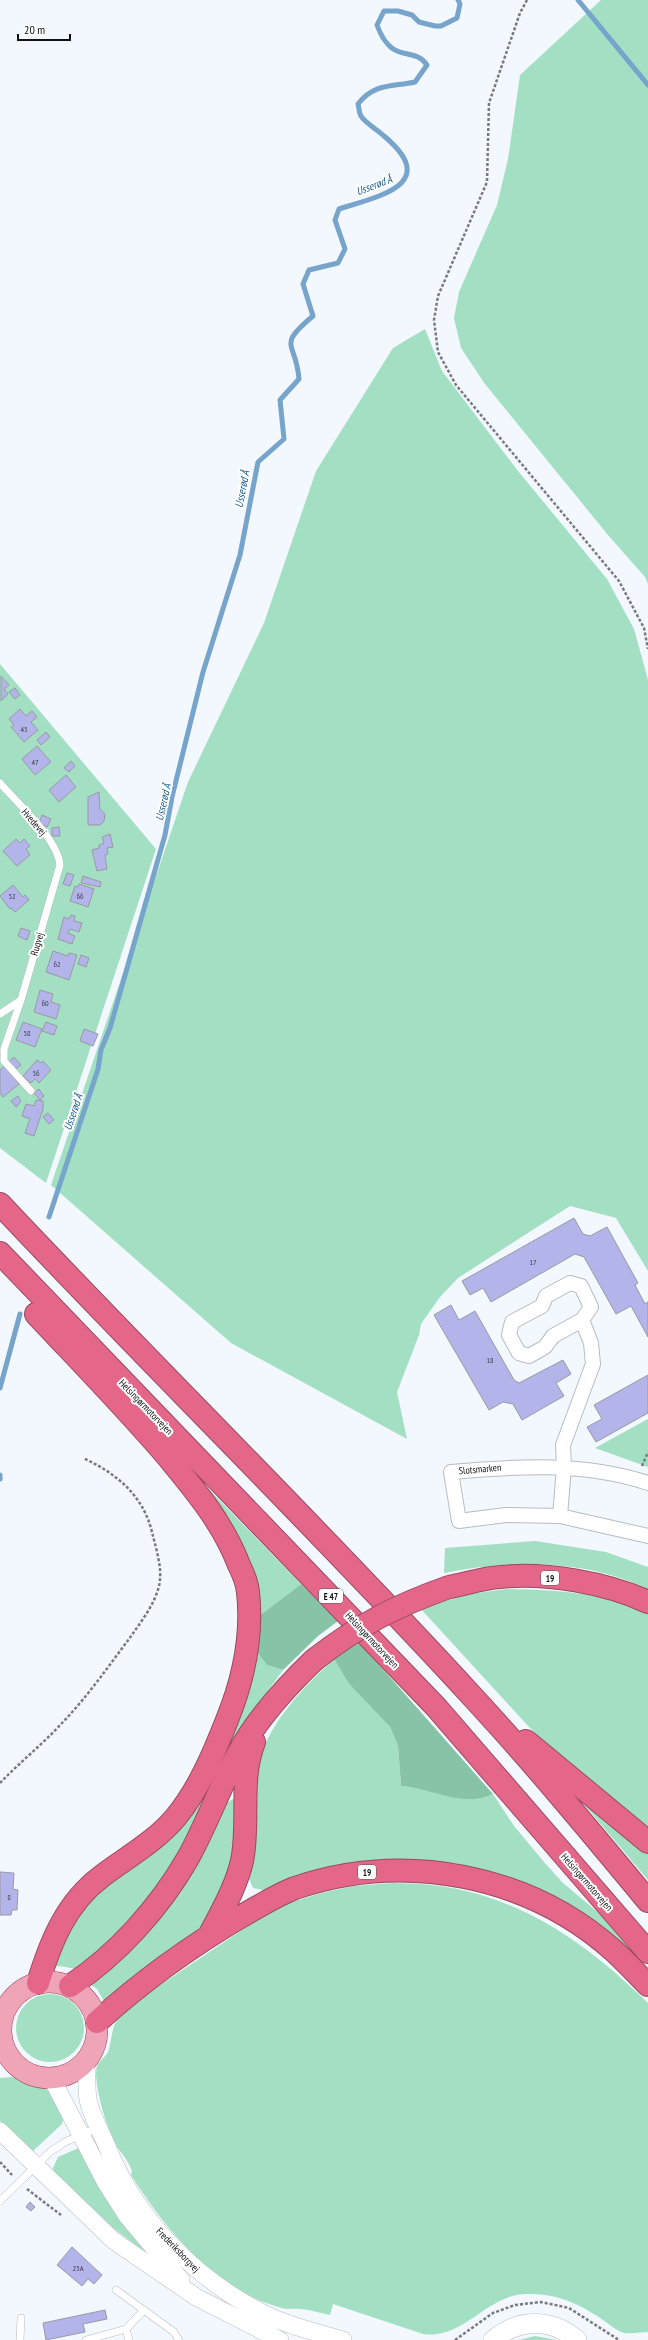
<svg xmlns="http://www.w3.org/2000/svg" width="648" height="2340" font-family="'PT Sans Narrow',sans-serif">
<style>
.green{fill:#a3e0c3}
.forest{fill:#87c4a7}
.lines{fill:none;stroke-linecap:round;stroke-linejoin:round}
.stream{stroke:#77a4cb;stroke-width:5}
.building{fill:#b3b4ea;stroke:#999aa1}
.service-casing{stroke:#b7bcc2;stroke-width:8}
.minor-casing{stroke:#b7bcc2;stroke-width:16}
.tertiary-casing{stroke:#b7bcc2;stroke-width:18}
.secondary-casing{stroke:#b7bcc2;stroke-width:20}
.primary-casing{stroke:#9a4960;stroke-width:22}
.motorway-casing{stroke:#9a4960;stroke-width:24}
.path{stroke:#787a7f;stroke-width:2.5;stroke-dasharray:3 2;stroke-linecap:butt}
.service{stroke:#fff;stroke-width:7}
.minor{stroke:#fff;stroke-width:14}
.tertiary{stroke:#fff;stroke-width:17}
.secondary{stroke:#fff;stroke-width:19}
.primary{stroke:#efa4b8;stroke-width:21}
.motorway{stroke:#e46789;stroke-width:22}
.motorway-bridge-casing{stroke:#9a4960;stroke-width:24;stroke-linecap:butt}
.motorway-bridge{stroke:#e46789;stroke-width:22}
.labels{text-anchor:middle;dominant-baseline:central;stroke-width:4;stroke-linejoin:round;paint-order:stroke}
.number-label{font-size:8px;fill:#393a4a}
.shield{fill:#fff;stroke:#58585a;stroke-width:1}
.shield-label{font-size:9px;font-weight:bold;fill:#101114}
.street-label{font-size:10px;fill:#101114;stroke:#fff}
.water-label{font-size:11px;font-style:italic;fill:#145c8d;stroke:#fff}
</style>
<rect width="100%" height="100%" fill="#f3f7fe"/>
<path class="green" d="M601,0H648V584L645,577L608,535L485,384L461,348L454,318L459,292L497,205L508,159L520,75Z
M425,329L442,371L518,471L607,579L634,629L648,680V1271L616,1218L570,1206L458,1278L440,1297L421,1324L419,1335L397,1392L407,1439L231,1343L51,1185L188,782L264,623L316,471L393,348Z
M0,664L156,849L46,1183L0,1148Z
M648,1419V1467L595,1448Z
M192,1472L301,1584L259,1616Z
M535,1541L606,1552L648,1567V1589C584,1559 512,1559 444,1573L445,1548Z
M507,1589C555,1590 604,1592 648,1614V1831L572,1768L529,1727L420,1608L470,1594Z
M256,1651L267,1665L283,1670L242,1727L216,1784L164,1881L105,1952L76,1969L60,1966L49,1967L88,1899L177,1829Z
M334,1659L349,1684L390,1727L398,1746L401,1786C432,1788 462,1809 493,1794L514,1826L545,1863L562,1882L601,1915L634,1954L561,1902L515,1880L455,1863L388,1859L351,1862L298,1877L268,1891L253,1888L248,1876C250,1846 248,1814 252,1785C261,1732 296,1694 334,1659Z
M577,1796L648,1854V1880Z
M233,1799L237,1800L232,1869L203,1925L181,1945L104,2001L97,1989L90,1984L221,1806Z
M393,1883C499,1882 575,1932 648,2003V2332C640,2332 628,2335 621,2332C611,2327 602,2318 592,2313C572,2300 550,2293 526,2294C486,2295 464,2340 423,2334L333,2304L330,2315C320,2313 311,2310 301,2309C295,2308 288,2310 282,2308C215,2291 167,2231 131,2175L132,2171C128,2161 126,2159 120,2151C109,2138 92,2082 97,2066C99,2060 108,2056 109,2049C114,2028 111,2025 126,2008L260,1918L286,1904L321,1893L354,1886Z
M16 2028a34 34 0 1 1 68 0a34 34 0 1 1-68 0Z
M12,2077L44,2087L56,2097L64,2117L62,2124L32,2152L0,2121V2078Z
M81,2147L153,2258L101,2219L56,2176L53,2168L58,2157Z
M535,2336L557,2340H519Z"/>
<path class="forest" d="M301,1584L338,1621L318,1636L283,1670L267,1665L256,1651L259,1616Z
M359,1642L493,1794C462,1809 432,1788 401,1786L398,1746L390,1727L349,1684L334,1659L346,1649Z"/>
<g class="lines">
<path class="stream" d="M578,0L648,85
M49,1217L98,1069L101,1050L110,1028L165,835L172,797L203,672L240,555L258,462L284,439L280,400L299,379C296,341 276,347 313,316L303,284L309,270L338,263L345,249L335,220L339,209C380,196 441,184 384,136C378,130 365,123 361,116C359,113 359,107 358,104C374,83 392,87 415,82L427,65C413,45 392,66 377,25L384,11H398L412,15L419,22L435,26H441L457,18L460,4L458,0
M0,1388L20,1314
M0,1475V1479"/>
</g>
<path class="building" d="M1,676L9,685L4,689L8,694L1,701Z
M15,688L20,695L15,699L9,692Z
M20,709L26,716L32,711L37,717L31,722L38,730L24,742L11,727L14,725L9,719Z
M46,732L50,737L41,745L37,740Z
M37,746L51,762L35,775L22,759Z
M71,761L75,766L69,772L64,768Z
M66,775L76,787L59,802L49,790Z
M99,792L100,809L105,814L104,821L100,825H88V797Z
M42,815L51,819L47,827L39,823Z
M59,827L60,836H52V828Z
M110,834L113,847L107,848L108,854L105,855L107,869L97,871L92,850L99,848V845L104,843L102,837Z
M16,839L20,843L24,839L30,846L26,849L30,855L17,866L3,851Z
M67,873L74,875L70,886L63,884Z
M83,876L101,882L100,887L81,883Z
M79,884L94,889L88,907L70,901L75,886L78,887Z
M13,885L23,897L25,895L29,900L15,912L11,908L10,909L0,896Z
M71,915L75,916L74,921L82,923L79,932L70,929L68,933L75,936L72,944L58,939L64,917L69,919Z
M21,928L30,931L27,940L18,936Z
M53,951L68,956L69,953L77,955L69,980L46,972Z
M81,955L89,958L86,967L78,964Z
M40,990L53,994L51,1002L60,1005L56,1019L34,1012Z
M23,1022L42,1029L35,1047L16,1040Z
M46,1022L57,1026L54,1035L42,1031Z
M84,1029L98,1034L93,1046L80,1041Z
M14,1057L21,1065L15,1069L9,1062Z
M37,1060L41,1063L43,1061L51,1070L39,1083L35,1079L31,1083L23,1076Z
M4,1066L19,1084L3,1097L0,1093V1070Z
M39,1089L44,1096L40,1100L34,1093Z
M18,1096L21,1101L16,1107L11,1101Z
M36,1100L43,1101V1109L34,1136L25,1133L30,1119L22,1116L26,1104L34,1106Z
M48,1113L54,1120L49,1124L43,1117Z
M574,1218L583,1234L590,1236L607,1227L638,1283L635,1285L645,1304L648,1302V1337L631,1306L616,1314L584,1257L575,1254L491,1302L483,1288L470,1295L462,1281Z
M451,1305L459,1320L475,1311L514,1380L519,1383L563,1360L571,1374L556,1383L564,1396L522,1420L513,1404L503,1402L489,1410L434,1315Z
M648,1375V1413L596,1442L587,1427L602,1419L594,1405Z
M0,1872L14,1873L13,1889L18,1890L17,1910H12L11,1915H0Z
M30,2202L35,2207L31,2211L26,2207Z
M72,2247L102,2275L94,2284L88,2279L82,2286L57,2265Z
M105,2310L107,2319L83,2324L85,2332L46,2340L43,2323Z"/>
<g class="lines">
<g class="service-casing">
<path id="service" d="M0,783C18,804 57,838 60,865L21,1000L0,1014
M21,1000L4,1049V1061L31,1091
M0,2201L50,2152L65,2142L99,2127
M116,2290L174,2332L179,2340
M126,2329L144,2310
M20,2340L21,2318
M86,2340L126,2329L129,2340"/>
</g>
<g class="minor-casing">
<path id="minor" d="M648,1483C584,1462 517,1466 451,1472L459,1521L506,1515L560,1516L648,1536
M560,1516L564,1467L563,1445L593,1364L591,1343L582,1320L553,1336L545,1347L529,1356L519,1353L509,1335L512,1322L542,1306L546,1296L570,1283L581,1286L591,1307L582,1320"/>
</g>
<g class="tertiary-casing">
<path id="tertiary" d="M85,2063C88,2075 86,2087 88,2099C90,2113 100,2130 106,2144C136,2220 197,2282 271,2317C293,2327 319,2333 343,2340
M52,2079L106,2183L127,2216L181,2280
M0,2131L114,2241L196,2297L280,2340"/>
</g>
<g class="secondary-casing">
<path id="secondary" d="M493,2340C519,2318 552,2318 577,2340"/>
</g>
<g class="primary-casing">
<path id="primary" d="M1 2030a48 48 0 1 1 96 0a48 48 0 1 1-96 0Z"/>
</g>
<g class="motorway-casing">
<path id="motorway" d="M0,1204C155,1369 317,1527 470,1694C532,1761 590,1831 648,1901
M0,1253L436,1707L648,1952
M36,1314C80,1361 125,1407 167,1456C195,1490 223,1523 239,1565C243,1573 247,1582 248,1592C253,1637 244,1678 227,1720C214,1753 199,1789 176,1817C155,1842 127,1857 102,1876C66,1903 51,1941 38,1983
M449,1587C466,1584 483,1578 500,1577C546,1572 607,1583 648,1602
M526,1741L648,1842
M210,1934C222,1911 236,1887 242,1861C250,1822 239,1780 254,1742
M70,1986C117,1955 160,1907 188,1858C207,1824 220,1786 239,1752C258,1717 286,1687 314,1660
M97,2022C141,1982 191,1946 242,1916C259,1906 277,1895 295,1888C404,1851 528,1874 614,1951C626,1962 637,1974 648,1985"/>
</g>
<path class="path" d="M527,0L520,13L489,103L487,182L438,296L434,320L438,352L456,385L619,581L644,628L648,649
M642,1466L648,1452
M0,1783C20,1762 43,1744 63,1722C87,1697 108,1667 129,1639C140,1623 154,1606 159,1586C163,1569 156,1549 152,1532C143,1495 116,1473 83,1458
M0,2162L12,2175
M27,2189L61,2215
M455,2340L493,2313L515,2305L541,2302L569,2308L619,2340"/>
<use href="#service" class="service"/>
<use href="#minor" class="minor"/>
<use href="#tertiary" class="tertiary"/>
<use href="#secondary" class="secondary"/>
<use href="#primary" class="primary"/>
<use href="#motorway" class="motorway"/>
<g class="motorway-bridge-casing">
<path id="motorway-bridge" d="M314,1660C359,1625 395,1606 449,1587"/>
</g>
<use href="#motorway-bridge" class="motorway-bridge"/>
</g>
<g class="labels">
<g class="number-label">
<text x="24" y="729">45</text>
<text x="35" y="762">47</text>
<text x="12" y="896">52</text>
<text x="80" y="896">66</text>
<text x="57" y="964">62</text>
<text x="45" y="1003">60</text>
<text x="27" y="1033">58</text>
<text x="36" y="1073">56</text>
<text x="533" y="1262">17</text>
<text x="490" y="1360">18</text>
<text x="9" y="1897">8</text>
<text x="78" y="2268">23A</text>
</g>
<g class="shield">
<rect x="541" y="1571" width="18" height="14" rx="3"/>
<rect x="319" y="1589" width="24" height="14" rx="3"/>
<rect x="358" y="1865" width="18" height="14" rx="3"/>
</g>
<g class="shield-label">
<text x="550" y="1578">19</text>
<text x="331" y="1596">E 47</text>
<text x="367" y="1872">19</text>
</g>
<g class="street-label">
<text transform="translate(34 822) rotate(49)">Hvedevej</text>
<text transform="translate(37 944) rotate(-74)">Rugvej</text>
<text transform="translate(146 1407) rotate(46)">Helsingørmotorvejen</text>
<text transform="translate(480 1469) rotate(-5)">Slotsmarken</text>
<text transform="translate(372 1640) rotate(47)">Helsingørmotorvejen</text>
<text transform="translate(587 1882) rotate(49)">Helsingørmotorvejen</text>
<text transform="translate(178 2250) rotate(46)">Frederiksborgvej</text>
</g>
<g class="water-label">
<text transform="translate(374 185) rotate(-21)">Usserød Å</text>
<text transform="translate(242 489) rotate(-79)">Usserød Å</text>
<text transform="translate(163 802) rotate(-77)">Usserød Å</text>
<text transform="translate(73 1112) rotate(-71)">Usserød Å</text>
</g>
</g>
<path d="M18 34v6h52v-6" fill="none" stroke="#101114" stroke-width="2"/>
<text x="24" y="34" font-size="12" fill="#101114" stroke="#ffffff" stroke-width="3" paint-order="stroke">20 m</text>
</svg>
